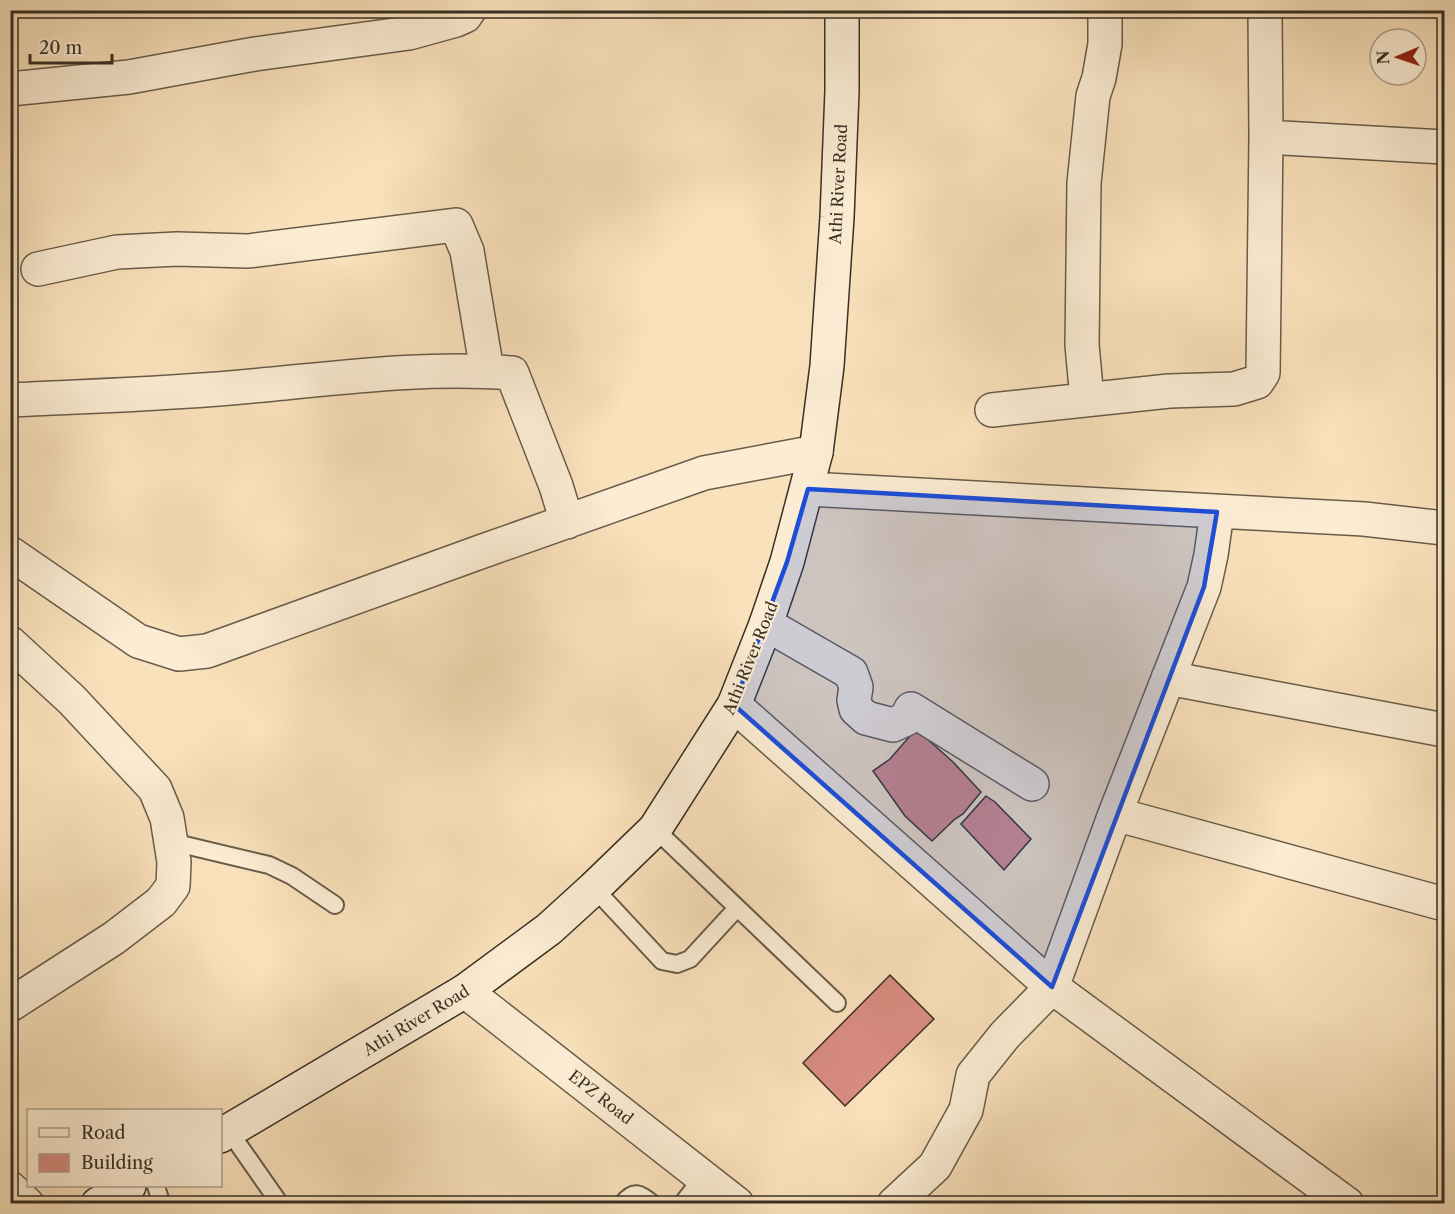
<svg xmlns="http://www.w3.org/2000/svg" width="1455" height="1214" font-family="'Libre Caslon Text',serif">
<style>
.building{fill:#d98c81;stroke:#382f24;stroke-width:1.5}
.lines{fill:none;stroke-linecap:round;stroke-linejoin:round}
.service-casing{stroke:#685c4a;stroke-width:20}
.minor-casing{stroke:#685c4a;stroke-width:36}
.secondary-casing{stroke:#382f24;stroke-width:36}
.service{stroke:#fbecd3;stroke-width:16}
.minor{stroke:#fbecd3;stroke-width:33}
.secondary{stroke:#fbecd3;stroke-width:33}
.marked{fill:#1d4ed8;fill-opacity:0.2;stroke:#1d4ed8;stroke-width:4.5;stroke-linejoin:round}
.labels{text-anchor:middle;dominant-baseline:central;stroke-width:4.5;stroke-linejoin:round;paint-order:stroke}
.street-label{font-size:16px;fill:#382f24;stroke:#fbecd3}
</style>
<rect width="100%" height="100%" fill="#f9e1bb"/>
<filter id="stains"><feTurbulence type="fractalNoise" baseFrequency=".00333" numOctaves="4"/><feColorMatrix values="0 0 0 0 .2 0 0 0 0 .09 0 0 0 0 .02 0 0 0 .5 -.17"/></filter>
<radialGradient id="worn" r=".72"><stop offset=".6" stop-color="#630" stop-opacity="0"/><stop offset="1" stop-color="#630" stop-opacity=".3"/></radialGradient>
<path class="building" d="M916,729L953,762L981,792L963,814L955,819L932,841L905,816L873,771L890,759Z
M986,796L995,802L1031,839L1004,870L961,824Z
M890,975L934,1019L845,1106L803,1063Z"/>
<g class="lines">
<g class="service-casing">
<path id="service" d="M655,829L837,1003
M172,842L269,865L292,876L335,905
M594,888L662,961L677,964L690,959L737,908
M229,1131L280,1204
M156,1186L160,1199L157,1204
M622,1204C634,1189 639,1193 653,1204
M682,1204L703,1177"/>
</g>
<g class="minor-casing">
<path id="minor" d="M10,89L129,77L255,54L409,33L456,20L465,16L469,10
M1266,137L1444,147
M38,269L117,252L177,249L248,251L456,225L467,251L487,371
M1087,399L1082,345L1084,183L1093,96L1099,78L1105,44V10
M10,400C91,396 172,394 252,386C339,378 425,366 512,373L556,486L567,522
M992,410L1169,391L1234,389L1257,382L1263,373L1266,137L1265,10
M808,489L1364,519L1444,528
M10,553L138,641L179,654L207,651L483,551L704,473L816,452
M766,624L851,673L856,687L854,700L856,709L866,718L893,725L906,719L911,709L1032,784
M10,643L72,700L155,789L167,818L174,862L173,886L161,902L114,938L10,1005
M1168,678L1444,730
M734,705L1052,987L1115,814L1204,587L1211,555L1217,512
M1115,814L1444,904
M465,991L737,1204
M10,1188L27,1204
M894,1204L935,1166L966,1110L973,1075L1005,1035L1052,987L1347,1204"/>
</g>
<g class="secondary-casing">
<path id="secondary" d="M220,1136L465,991L549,929L594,888L655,829L734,705L766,624L787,562L816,452L827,366L837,217L842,91V10
M98,1204L129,1186"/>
</g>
<use href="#service" class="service"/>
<use href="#minor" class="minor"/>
<use href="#secondary" class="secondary"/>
</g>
<path class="marked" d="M808,489L1217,512L1204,587L1052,987L734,705L787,562Z"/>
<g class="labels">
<g class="street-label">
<text transform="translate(838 184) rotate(-87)">Athi River Road</text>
<text transform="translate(750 658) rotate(-68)">Athi River Road</text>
<text transform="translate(416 1020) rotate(-31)">Athi River Road</text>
<text transform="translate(601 1097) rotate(38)">EPZ Road</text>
</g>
</g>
<rect width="1455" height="1214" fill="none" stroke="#f9e1bb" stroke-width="36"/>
<rect x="12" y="12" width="1431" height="1190" fill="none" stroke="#382f24" stroke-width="3"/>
<rect x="18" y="18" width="1419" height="1178" fill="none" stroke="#382f24" stroke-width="1.5"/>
<rect x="27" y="1109" width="195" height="78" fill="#fbecd3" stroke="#ada08d" stroke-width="1.5"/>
<rect x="39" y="1128" width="30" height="9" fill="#fbecd3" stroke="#ada08d" stroke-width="1.5"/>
<text x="81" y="1139" font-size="18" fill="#382f24">Road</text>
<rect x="39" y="1154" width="30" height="18" fill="#d98c81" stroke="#ada08d" stroke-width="1.5"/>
<text x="81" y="1169" font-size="18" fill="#382f24">Building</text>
<g transform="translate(1398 57) rotate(268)"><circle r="28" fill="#fbecd3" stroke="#ada08d" stroke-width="1.5"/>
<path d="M0-4.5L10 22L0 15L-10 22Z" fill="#8f2418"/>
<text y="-9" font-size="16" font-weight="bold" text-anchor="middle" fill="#382f24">N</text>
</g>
<path d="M30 54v9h82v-9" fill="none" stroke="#382f24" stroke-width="3"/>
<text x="39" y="54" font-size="18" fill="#382f24" stroke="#fbecd3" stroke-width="4.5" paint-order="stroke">20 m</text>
<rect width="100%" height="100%" filter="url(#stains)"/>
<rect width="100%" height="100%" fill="url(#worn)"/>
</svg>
